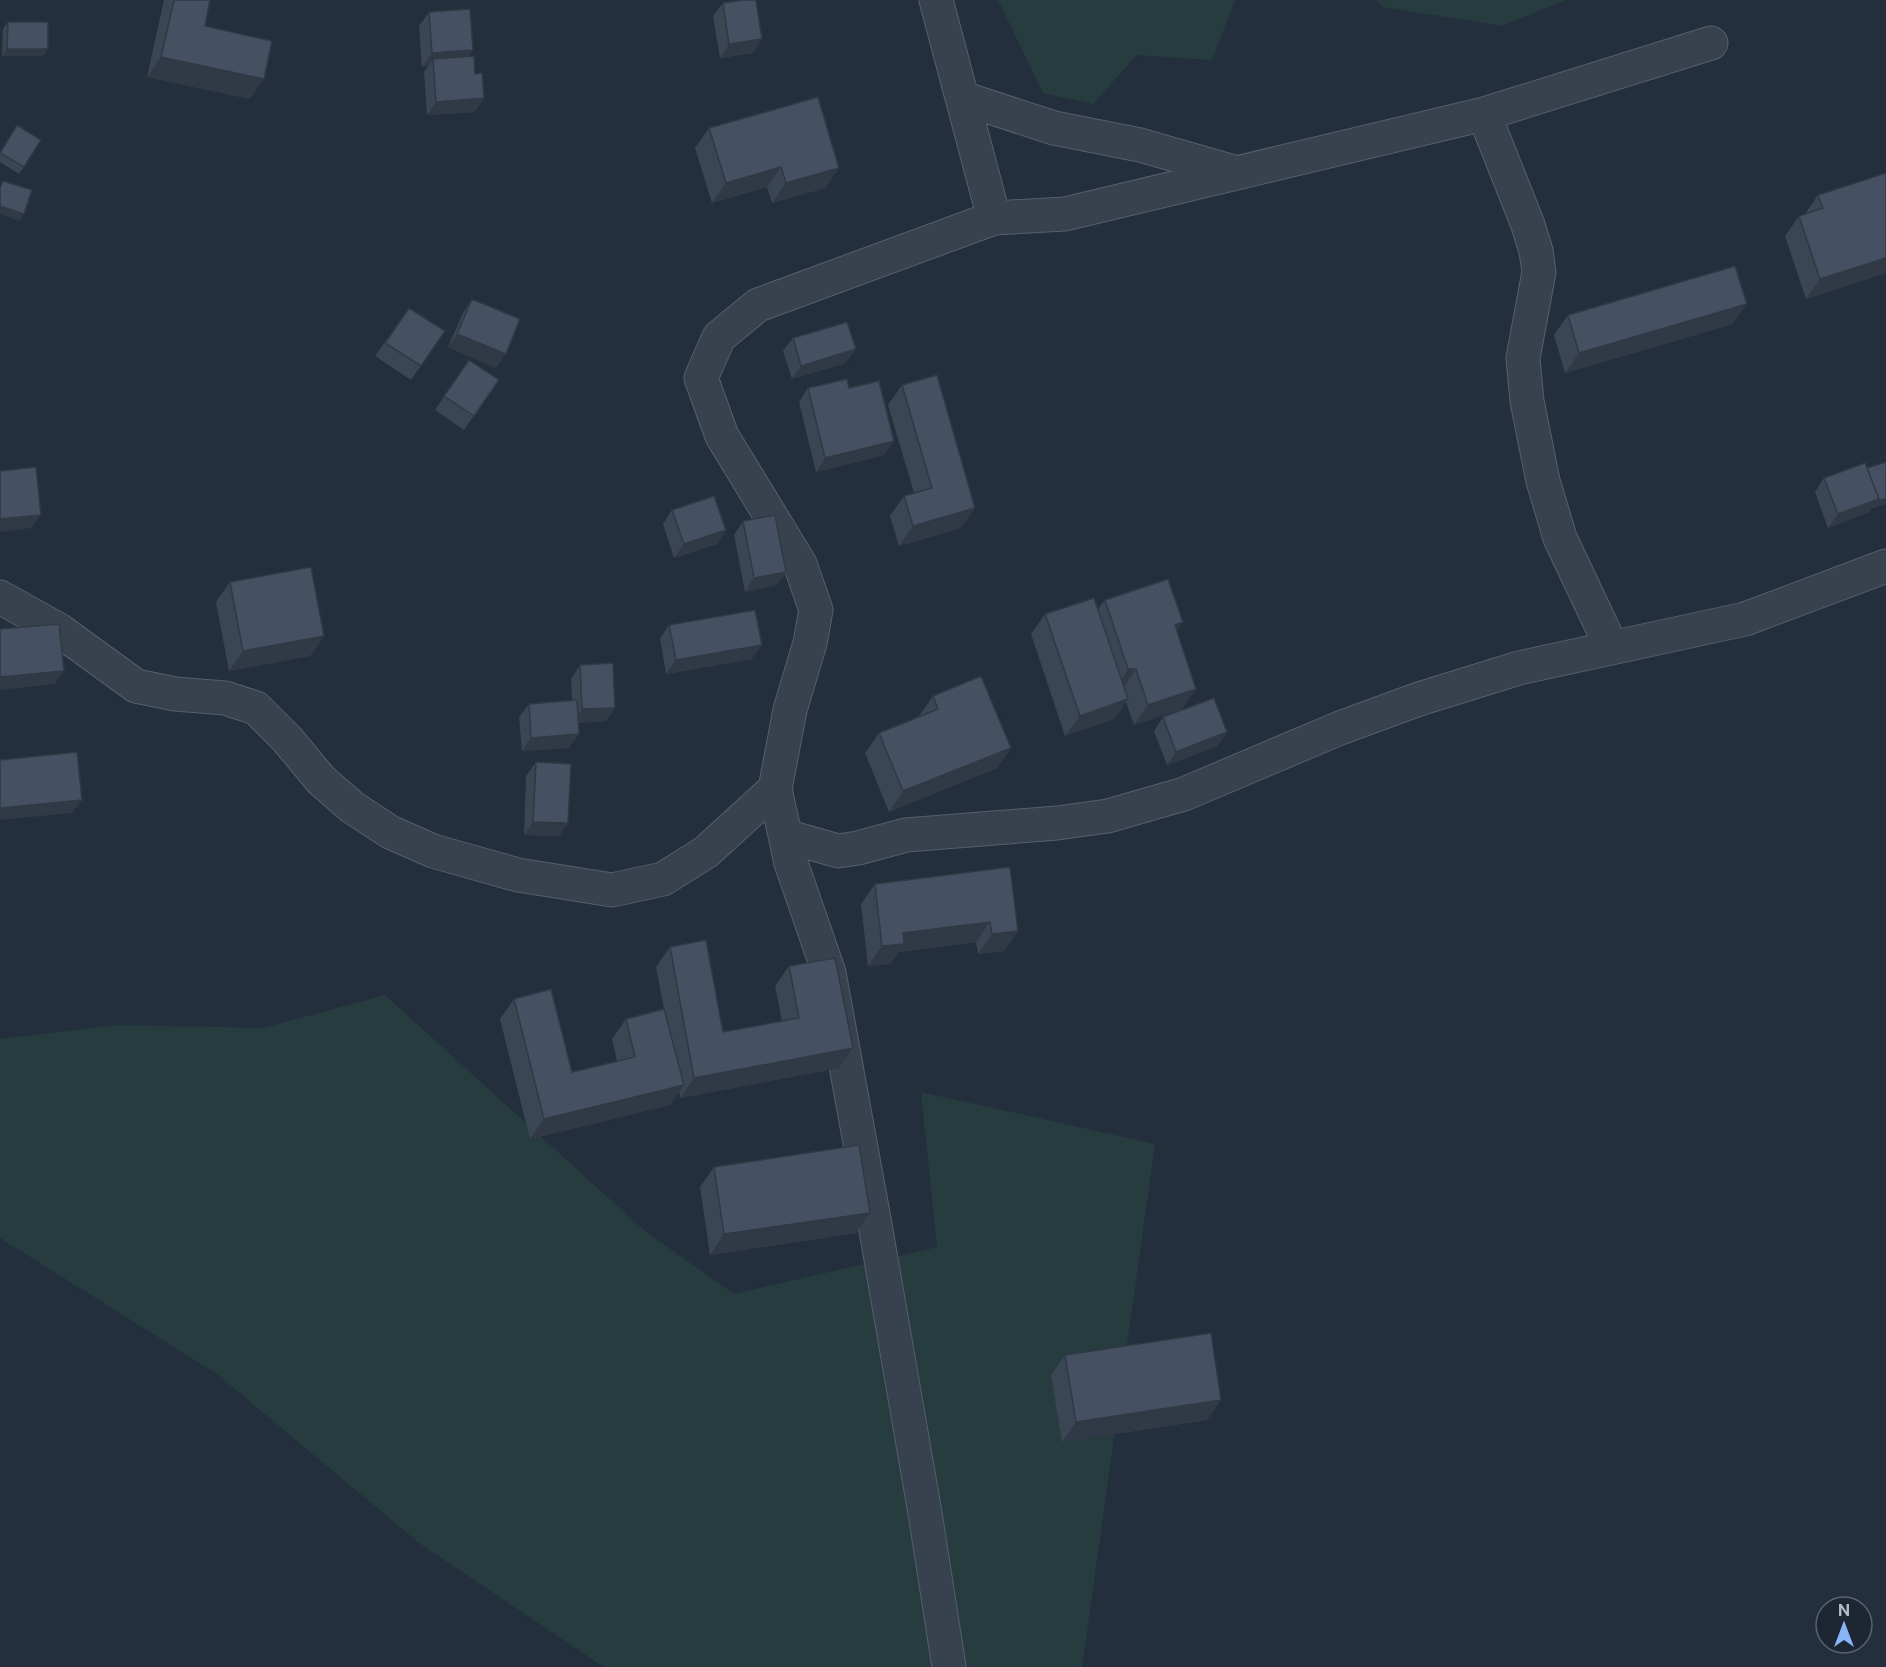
<svg xmlns="http://www.w3.org/2000/svg" width="1886" height="1667" font-family="'Public Sans',sans-serif">
<style>
.green{fill:#263c3f}
.lines{fill:none;stroke-linecap:round;stroke-linejoin:round}
.minor-casing{stroke:#565f6c;stroke-width:35}
.minor{stroke:#38414e;stroke-width:33}
.wall{fill:#3b4654}
.shaded-wall{fill:#303945}
.building{fill:#455162;stroke:#303945;stroke-width:1.5}
</style>
<rect width="100%" height="100%" fill="#242f3e"/>
<path class="green" d="M998,0H1235L1212,60L1137,55L1093,104L1043,93Z
M1375,0H1565L1502,26L1383,7Z
M385,995L645,1231L734,1294L937,1247L921,1092L1155,1144L1082,1667H604L419,1543L217,1374L0,1238V1039L117,1025L263,1028Z"/>
<g class="lines">
<g class="minor-casing">
<path id="minor" d="M936,0L994,218
M962,98L1054,128L1140,145L1234,172
M1484,114L1528,225L1536,251L1539,272L1523,358L1527,401L1543,481L1560,538L1611,646
M0,597L59,630L136,686L175,694L225,698L256,708L287,739L321,780L352,807L390,832L433,851L518,875L612,890L663,879L706,852L775,789
M786,836L838,851L858,848L906,835L1057,823L1108,816L1184,794L1340,728L1419,699L1519,668L1745,619L1886,566
M949,1667L925,1513L874,1219L829,973L791,863L775,789L790,710L810,643L816,610L800,564L722,436L701,378L719,337L758,305L994,218L1065,214L1484,114L1711,43"/>
</g>
<use href="#minor" class="minor"/>
</g>
<path class="wall" d="M164,0H210L205,26L250,99L147,77Z
M723,3L753,53L720,58L713,16Z
M429,12L473,50L469,56L484,98L474,112L427,115L424,72L428,67H422L419,26Z
M8,22L43,56H2L3,29Z
M17,125L24,167L19,174L0,162V152Z
M709,128L839,168L825,188L772,203L767,187L712,203L695,148Z
M1818,195L1886,273L1806,299L1785,236L1799,216L1805,214Z
M472,299L496,368L448,347L463,313Z
M409,308L445,331L411,380L375,356Z
M1568,315L1733,324L1565,373L1554,335Z
M793,338L846,363L792,379L783,351Z
M469,360L499,380L464,430L435,410Z
M902,385L961,528L899,546L890,516L904,496L914,493L888,405Z
M808,388H849L894,441L884,455L816,472L799,402Z
M1886,462V504L1872,508L1869,512L1828,528L1815,492L1824,478L1867,468Z
M672,510L726,530L717,544L674,558L663,524Z
M743,521L786,572L777,585L745,592L734,535Z
M230,582L324,636L310,656L229,671L216,602Z
M1105,600L1183,622L1176,631L1196,689L1182,709L1134,725L1126,702L1114,719L1065,736L1031,634L1045,614L1098,609Z
M669,625L752,659L666,674L660,638Z
M580,665L615,708L606,721L578,723L569,748L522,751L519,717L529,704L572,700L571,679Z
M933,696L1011,748L997,768L889,812L865,753L879,733L919,717V716Z
M1163,717L1218,746L1167,765L1154,731Z
M536,762L568,823L559,836L524,835L526,776Z
M875,884L1018,931L1004,951L978,954L976,942L899,952L890,964L868,966L861,904Z
M670,947L723,1032L782,1021L775,986L789,966L839,1068L680,1098L679,1091L670,1105L530,1139L500,1019L514,999L572,1072L617,1061L612,1039L626,1019L664,1009L656,967Z
M714,1167L870,1213L856,1233L710,1255L700,1187Z
M1065,1355L1221,1400L1207,1420L1062,1442L1051,1375Z"/>
<path class="shaded-wall" d="M762,39L753,53L720,58L729,44Z
M7,49H48L43,56H2Z
M473,50L464,64L433,59L428,67H422L432,53Z
M161,57L264,79L250,99L147,77Z
M484,98L474,112L427,115L436,102Z
M781,167L767,187L712,203L726,183Z
M839,168L825,188L772,203L786,183Z
M0,206L24,214L19,221L0,214Z
M1886,258V273L1806,299L1820,279Z
M1747,304L1733,324L1565,373L1579,353Z
M457,334L506,354L496,368L448,347Z
M856,349L846,363L792,379L801,366Z
M894,441L884,455L816,472L825,458Z
M1879,499L1869,512L1828,528L1838,514Z
M1886,499V504L1873,508L1877,501Z
M975,508L961,528L899,546L913,526Z
M41,515L31,528L0,532V519Z
M726,530L717,544L674,558L684,544Z
M786,572L777,585L745,592L754,578Z
M1183,622L1168,642L1175,625Z
M324,636L310,656L229,671L243,651Z
M762,645L752,659L666,674L676,660Z
M1128,669H1136L1122,690H1114Z
M64,671L55,684L0,690V677Z
M1196,689L1182,709L1134,725L1148,705Z
M1128,699L1114,719L1065,736L1080,716Z
M615,708L606,721L573,723L582,709Z
M1227,732L1218,746L1167,765L1176,752Z
M579,734L569,748L522,751L531,738Z
M1011,748L997,768L889,812L903,791Z
M82,800L72,813L0,820V808Z
M533,822L568,823L559,836L524,835Z
M990,922L976,942L899,952L890,964L868,966L882,946L903,933Z
M1018,931L1004,951L978,954L992,934Z
M853,1048L839,1068L680,1098L694,1078Z
M684,1085L670,1105L530,1139L544,1119Z
M870,1213L856,1233L710,1255L724,1234Z
M1221,1400L1207,1420L1062,1442L1076,1422Z"/>
<path class="building" d="M174,0H210L205,26L272,41L264,79L161,57Z
M743,0H756L762,39L729,44L723,3Z
M470,9L473,50L432,53L429,12Z
M8,22H48V49H7Z
M474,56L475,74L482,73L484,98L436,102L433,59Z
M818,97L839,168L786,183L781,167L726,183L709,128Z
M17,125L41,140L24,167L0,153Z
M1886,173V258L1820,279L1799,216L1823,208L1818,195Z
M3,181L32,190L24,214L0,206V188Z
M1735,266L1747,304L1579,353L1568,315Z
M472,299L520,319L506,354L457,334Z
M409,308L445,331L421,366L385,343Z
M847,322L856,349L801,366L793,338Z
M469,360L499,380L474,416L444,396Z
M937,375L975,508L913,526L904,496L932,488L902,385Z
M847,379L849,388L879,381L894,441L825,458L808,388Z
M1886,462V499L1877,501L1879,499L1867,468Z
M1865,463L1879,499L1838,514L1824,478Z
M36,467L41,515L0,519V471Z
M714,496L726,530L684,544L672,510Z
M775,515L786,572L754,578L743,521Z
M311,567L324,636L243,651L230,582Z
M1168,579L1183,622L1175,625L1196,689L1148,705L1136,669H1128L1105,600Z
M1094,598L1128,699L1080,716L1045,614Z
M755,610L762,645L676,660L669,625Z
M59,624L64,671L0,677V629Z
M613,663L615,708L582,709L580,665Z
M981,676L1011,748L903,791L879,733L938,709L933,696Z
M1214,698L1227,732L1176,752L1163,717Z
M577,700L579,734L531,738L529,704Z
M77,752L82,800L0,808V760Z
M536,762L571,764L568,823L533,822Z
M1010,867L1018,931L992,934L990,922L903,933L904,944L882,946L875,884Z
M706,940L723,1032L799,1018L789,966L835,958L853,1048L694,1078L670,947Z
M551,989L572,1072L635,1057L626,1019L664,1009L684,1085L544,1119L514,999Z
M859,1145L870,1213L724,1234L714,1167Z
M1211,1333L1221,1400L1076,1422L1065,1355Z"/>
<g transform="translate(1844 1625)"><circle r="28" fill="#1d2633" stroke="#59626f" stroke-width="1.5"/>
<path d="M0-4.5L10 22L0 15L-10 22Z" fill="#8ab4f8"/>
<text y="-9" font-size="16" font-weight="bold" text-anchor="middle" fill="#b4bcc9">N</text>
</g>
</svg>
